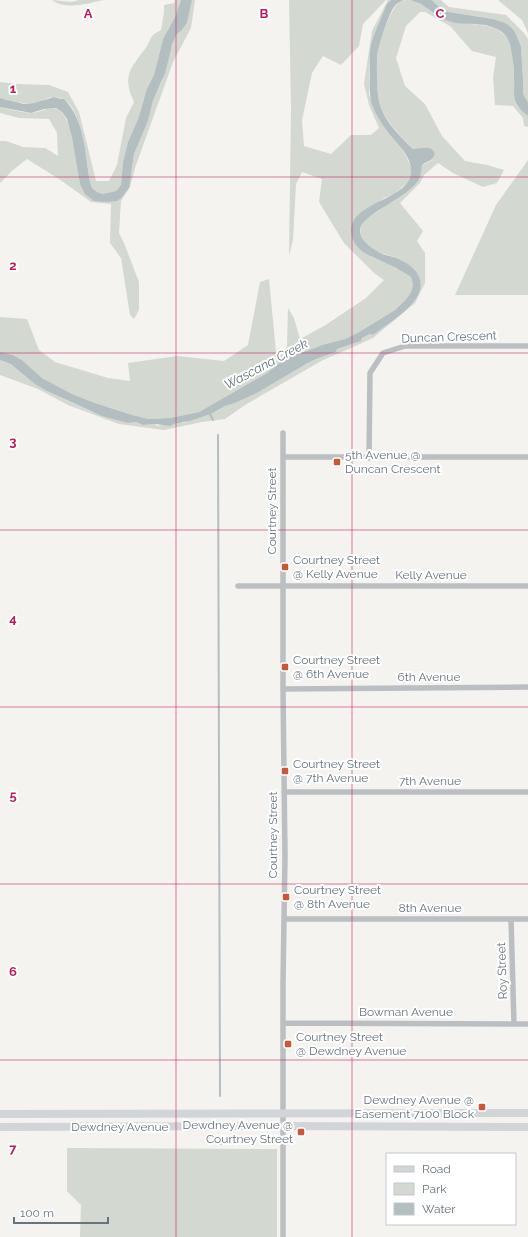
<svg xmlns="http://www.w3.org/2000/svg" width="528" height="1237" font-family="Raleway,sans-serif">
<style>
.green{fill:#d3d8d0}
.water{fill:#b3bec1}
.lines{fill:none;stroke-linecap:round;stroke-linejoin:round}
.stream{stroke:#b3bec1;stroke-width:2}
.minor{stroke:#bbbfc1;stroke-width:5.5}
.secondary{stroke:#d1d5d8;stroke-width:8}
.grid{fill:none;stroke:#c2185b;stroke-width:1;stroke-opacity:0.55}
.poi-dot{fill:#cb5739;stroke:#fff;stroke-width:1.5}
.labels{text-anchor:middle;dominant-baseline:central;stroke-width:4;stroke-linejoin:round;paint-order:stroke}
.street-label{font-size:12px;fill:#66747d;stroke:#fff}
.poi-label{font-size:12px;fill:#66747d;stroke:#fff;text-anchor:start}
.water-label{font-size:13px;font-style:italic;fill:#63757b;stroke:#fff}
.grid-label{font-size:13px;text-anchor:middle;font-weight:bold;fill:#c2185b;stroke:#fff;stroke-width:4;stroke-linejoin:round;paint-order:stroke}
</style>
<rect width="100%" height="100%" fill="#f4f3f0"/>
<path class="green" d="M52,0L72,2L79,0H103C88,4 64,10 52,0Z
M175,0H181V1L175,17L163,39L154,75L143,102L138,119L128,142L123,162L121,185L116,191L103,194L97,192L92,188L90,182C87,163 82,111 65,100C64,99 56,97 54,97C47,97 40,102 33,103C22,105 11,100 0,98V82L17,84L49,85L68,92L79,112L96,181H109L117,165L126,118L134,102C122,76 130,69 145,49C148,45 150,39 153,35C155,33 159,32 161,30L164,12V5L174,3Z
M192,0H195L191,28L173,62L135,168L130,187L121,201L119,233L124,243L139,282V310L134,319L130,315L121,258L110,243L111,204L91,202L59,179L27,159L13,170L0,183V141H6L23,147L45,148L58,156L57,133L49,119L19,118L0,113V107C10,109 20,112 30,113C39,113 49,106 57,109C73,115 78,168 80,184L107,202L131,174L134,154L148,121L153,101L162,81L171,50L172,44L177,34L182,30L187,23Z
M289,0H386L363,24L359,46L341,65L323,56L312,73L302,120L304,146L331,154L351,135H371L379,128L369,105L364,84L372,31L388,0H391L387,5L372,41L370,58L369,94L377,116L387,131L401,148L406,156L410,165L412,170L411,177L407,183L394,194L384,198L352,227L371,257L389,264L411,277L413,285L411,292L407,298L395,310L359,332L345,339L322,345L307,351L288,356L267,373L199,412L170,418L148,419L129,414L95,403L72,394L42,378L22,360L13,355L0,352V317L27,319L39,350L55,362L108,378L130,381L128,363L177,356L224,361L248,345L260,282L269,279L276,352L282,354L287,346L288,308L294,318L300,339L324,326L366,298L384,280L374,273L344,243L319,202L322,179L302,172L296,184L293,240L289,256L291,108Z
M410,0L423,5L441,18L448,21L495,27L507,37L509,42L513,60L514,80V94L515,102L518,107L528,116V127L524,126L523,118L513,106L495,105L493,77L496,57L472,51L450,26L425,12H420L406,26L396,58L405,86L425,104L442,136L465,161L487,165L504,170L497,183L483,187L453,173L438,163L424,175L420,183L400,203L423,231L417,241L425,253V283L415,303L373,338L351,348L323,360L245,405L225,419L202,422L164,430L119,424L68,405L38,389L0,375V360L11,364L47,391L90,411L128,423L136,422L143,425L155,424L157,426L180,422L183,423L211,414L225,406L235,403L257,393L306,364L316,359L336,352L337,349L361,341L362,338L370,334L373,335L405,310L415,300V270C410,266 404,260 397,258C389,255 381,254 374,250C367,245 358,236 361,227C364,218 374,215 381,209C395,197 408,182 421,169L422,165L432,160L434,156L426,148L413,149C402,137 388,124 381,108C376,94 377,71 377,56C378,46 391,5 401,1C404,0 407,0 410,0Z
M432,0H441L449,7L506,15L524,33L528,39V102L523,94V79L521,46L515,32L512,28L493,19L449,12L441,9Z
M498,0H528V33L522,20Z
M528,160V295H455L496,205Z
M67,1148L277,1149V1237H80L81,1205L67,1191Z"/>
<path class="water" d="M181,0H192L187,23L182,30L177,34L172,44L171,50L165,73L153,101L148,121L134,154L129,188L121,198L117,201L107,202L94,201L85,194L80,184L72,137L67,119L62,112L56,108L44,109L31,113L0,107V98L24,104L34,103L54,97L61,99H64C85,120 85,154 90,182L92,188L97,192L103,194L116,191L121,185L123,162L128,142L138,119L147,89L154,75L163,39L175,17Z
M391,0H404C400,1 397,3 394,7C389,13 378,47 377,56C377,71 376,94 381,108C387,124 401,137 413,149C419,149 431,145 434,152C435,154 434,156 433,158C431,161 425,162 422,165C421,171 421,177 417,182C406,198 361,215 360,230C360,242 375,251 385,255C390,256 395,257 399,259C417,267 428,282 415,300C405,314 387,324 373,335L370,334L362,338L361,341L337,349L336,352L316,359L306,364L257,393L235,403L225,406L211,414L190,421L173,424L171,426L155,424L143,425L136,422L128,423L102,416L47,391L35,384L11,364L0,360V352L13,355L22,360L42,378L72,394L95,403L129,414L148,419L170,418L199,412L267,373L288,356L307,351L322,345L345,339L359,332L395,310L407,298L411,292L413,285L411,277C404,273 397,268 390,265C377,258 360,255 353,240C338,201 415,202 411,169C410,154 395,142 387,131C379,120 370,106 370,93C369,86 370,78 370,71C370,61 369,51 372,41C376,30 382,16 387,4Z
M410,0H432L441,9L449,12L493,19L505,23L512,28L515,32L521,46L523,79V94L528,102V116C510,102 515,97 514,78C514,69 513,59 511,50C510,45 509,40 506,36C492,19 466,27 448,21C439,18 432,11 424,6C420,3 415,2 410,0Z"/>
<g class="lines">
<path class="stream" d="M209,412L213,420
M218,435L220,1096
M221,1138V1144"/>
<path class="minor" d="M283,457H528
M369,458L370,373L383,353L405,346H528
M238,586H528
M283,689L528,687
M284,792H528
M284,919H528
M511,919L514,1024
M284,1023L528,1024
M283,1237V983L285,856L283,689V433"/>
<path class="secondary" d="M0,1114L528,1113
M0,1127L284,1126L528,1127"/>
</g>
<path class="grid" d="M176,0V1237M352,0V1237M0,177H528M0,353H528M0,530H528M0,707H528M0,884H528M0,1060H528"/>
<g class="poi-dot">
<rect x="333" y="458" width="8" height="8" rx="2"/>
<rect x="281" y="563" width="8" height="8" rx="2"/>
<rect x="281" y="663" width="8" height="8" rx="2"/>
<rect x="281" y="767" width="8" height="8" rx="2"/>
<rect x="282" y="893" width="8" height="8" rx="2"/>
<rect x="284" y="1040" width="8" height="8" rx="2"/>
<rect x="478" y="1103" width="8" height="8" rx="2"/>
<rect x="297" y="1128" width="8" height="8" rx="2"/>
</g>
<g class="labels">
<g class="street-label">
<text transform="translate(449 337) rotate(-2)">Duncan Crescent</text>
<text transform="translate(272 511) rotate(-90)">Courtney Street</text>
<text x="431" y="575">Kelly Avenue</text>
<text x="429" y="677">6th Avenue</text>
<text x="430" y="781">7th Avenue</text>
<text transform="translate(273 835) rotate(-90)">Courtney Street</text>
<text x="430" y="908">8th Avenue</text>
<text transform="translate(502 971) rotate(-92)">Roy Street</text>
<text x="406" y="1012">Bowman Avenue</text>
<text x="120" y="1127">Dewdney Avenue</text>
</g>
<g class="poi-label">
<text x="345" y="455">5th Avenue @<tspan x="345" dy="14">Duncan Crescent</tspan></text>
<text x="293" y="560">Courtney Street<tspan x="293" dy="14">@ Kelly Avenue</tspan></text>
<text x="293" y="660">Courtney Street<tspan x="293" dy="14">@ 6th Avenue</tspan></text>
<text x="293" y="764">Courtney Street<tspan x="293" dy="14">@ 7th Avenue</tspan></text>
<text x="294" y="890">Courtney Street<tspan x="294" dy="14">@ 8th Avenue</tspan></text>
<text x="296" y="1037">Courtney Street<tspan x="296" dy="14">@ Dewdney Avenue</tspan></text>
<text x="474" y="1100" text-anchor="end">Dewdney Avenue @<tspan x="474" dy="14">Easement 7100 Block</tspan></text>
<text x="293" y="1125" text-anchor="end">Dewdney Avenue @<tspan x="293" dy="14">Courtney Street</tspan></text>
</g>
<g class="water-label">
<text transform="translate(266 364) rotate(-28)">Wascana Creek</text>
</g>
</g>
<g class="grid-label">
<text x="88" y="18">A</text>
<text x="264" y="18">B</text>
<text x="440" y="18">C</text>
<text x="13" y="93">1</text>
<text x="13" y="270">2</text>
<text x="13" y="446">3</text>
<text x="13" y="623">4</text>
<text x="13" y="800">5</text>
<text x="13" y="976">6</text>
<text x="13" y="1153">7</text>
</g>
<rect x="386" y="1153" width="130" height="72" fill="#ffffff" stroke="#c2c7cb"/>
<rect x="394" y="1166" width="20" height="6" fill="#d1d5d8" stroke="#c2c7cb"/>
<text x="422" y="1173" font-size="12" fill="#66747d">Road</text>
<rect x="394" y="1183" width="20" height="12" fill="#d3d8d0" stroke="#c2c7cb"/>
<text x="422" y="1193" font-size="12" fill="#66747d">Park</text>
<rect x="394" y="1203" width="20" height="12" fill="#b3bec1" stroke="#c2c7cb"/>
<text x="422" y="1213" font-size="12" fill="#66747d">Water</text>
<path d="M14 1217v6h94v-6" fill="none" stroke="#66747d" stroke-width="2"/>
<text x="20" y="1217" font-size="12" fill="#66747d" stroke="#ffffff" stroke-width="3" paint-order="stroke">100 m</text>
</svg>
